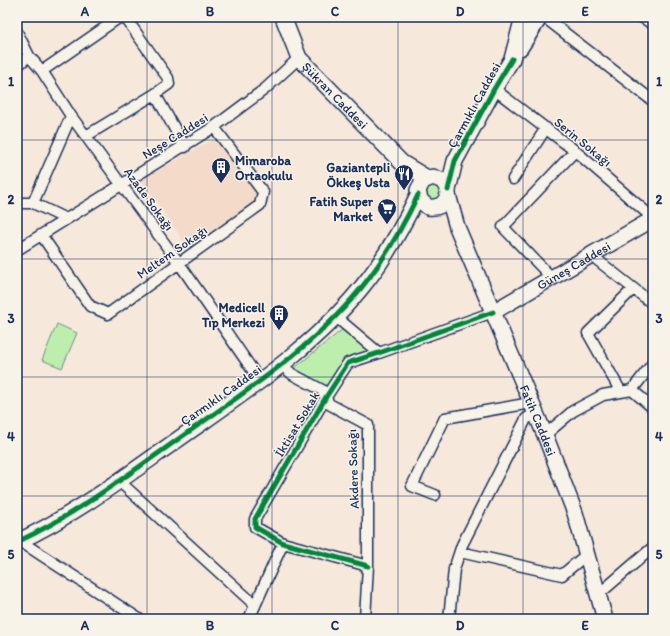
<svg xmlns="http://www.w3.org/2000/svg" width="670" height="636" font-family="Itim,sans-serif">
<style>
.built{fill:#f4dbc9}
.green{fill:#bdeeae;stroke:#6c8e86}
.lines{fill:none;stroke-linecap:round;stroke-linejoin:round}
.minor-casing{stroke:#1b2f5e;stroke-width:13}
.secondary-casing{stroke:#1b2f5e;stroke-width:18}
.minor{stroke:#f7f3e8;stroke-width:10}
.secondary{stroke:#f7f3e8;stroke-width:15}
.cycleway-casing{stroke:#f7f3e8;stroke-width:8}
.cycleway{stroke:#00873e;stroke-width:5}
.grid{fill:none;stroke:#1b2f5e;stroke-width:1;stroke-opacity:0.55}
.labels{text-anchor:middle;dominant-baseline:central;stroke-width:3;stroke-linejoin:round;paint-order:stroke}
.street-label{font-size:13px;fill:#1b2f5e;stroke:#f7f3e8}
.poi-label{font-size:13px;font-weight:bold;fill:#1b2f5e;stroke:#f7f3e8;text-anchor:end}
.neatline{fill:none;stroke:#1b2f5e;stroke-width:1.5}
.grid-label{font-size:13px;text-anchor:middle;font-weight:bold;fill:#1b2f5e}
</style>
<rect width="100%" height="100%" fill="#f6e8da"/>
<filter id="ink" filterUnits="userSpaceOnUse"><feTurbulence type="fractalNoise" baseFrequency=".025" numOctaves="2"/><feDisplacementMap in="SourceGraphic" scale="8" xChannelSelector="R" yChannelSelector="G"/><feConvolveMatrix kernelMatrix="1 2 1 2 8 2 1 2 1" color-interpolation-filters="sRGB"/></filter>
<g filter="url(#ink)">
<path class="built" d="M214,139L220,141L258,194L256,203L189,249L141,180Z"/>
<path class="green" d="M435,184L440,187L442,193L439,199L428,200L424,189L428,185Z
M57,324L77,333L62,368L42,360Z
M343,329L369,352L346,360L326,386L292,370Z"/>
<g class="lines">
<g class="minor-casing">
<path id="minor" d="M544,17L653,101
M641,17L653,24
M17,32L29,56L42,71L71,116L179,263L260,381
M17,66L29,56
M42,71L120,17
M494,89L574,150L653,218
M155,94L185,147
M86,136L155,94L169,84L168,78L125,17
M513,179L546,128
M17,203H33L66,219
M33,203L71,116
M42,236L90,306L108,314L260,205L263,192L214,127
M17,250L214,127L265,89L299,58
M591,255L653,304
M552,278L503,227L575,151
M336,317L379,353
M282,365L292,374L322,390L329,404L368,425V566L365,619
M632,390L653,363
M621,392L588,333L633,289
M545,435L573,411L603,395L632,390L653,408
M119,481L255,605
M435,495L412,486L445,418L531,403
M20,541L139,619
M460,552L562,575L587,554
M368,566L283,543L255,527V519L326,397L348,363L379,353L493,312
M599,594L651,549L653,550
M249,619L283,543
M449,619L454,569L462,545L526,419L535,413"/>
</g>
<g class="secondary-casing">
<g id="secondary">
<path id="s1" d="M283,17L299,58L402,163L427,178"/>
<path id="s2" d="M523,17L512,59L494,89L455,161L448,190V195L457,227L545,435L575,513L605,619"/>
<path d="M520,48L540,17"/>
<path d="M448,190L443,181L433,177L423,181L418,190L420,200L428,207C438,208 445,205 448,195"/>
<path id="s3" d="M493,312L653,219"/>
<path d="M17,542C71,517 122,479 170,445C240,395 316,348 369,278C388,253 404,224 418,195"/>
</g>
</g>
<use href="#minor" class="minor"/>
<use href="#secondary" class="secondary"/>
<g class="cycleway-casing">
<path id="cycleway" d="M448,190L455,161L494,89L512,59
M17,542C71,517 122,479 170,445C240,395 316,348 369,278C388,253 404,224 418,195
M368,566L283,543L255,527V519L326,397L348,363L379,353L493,312"/>
</g>
<use href="#cycleway" class="cycleway"/>
</g>
</g>
<path class="grid" d="M147,17V619M272,17V619M398,17V619M523,17V619M17,140H653M17,259H653M17,377H653M17,496H653"/>
<defs>
<g id="building-pin" transform="scale(1)"><path d="M0 17L-7.5 6A9.5 9.5 0 1 1 7.5 6Z" fill="#1b2f5e" stroke="#f7f3e8"/><path d="M-4-6H4V6H1V3H-1V6H-4ZM-2.5-4.3h1.7v1.8h-1.7ZM.8-4.3h1.7v1.8H.8ZM-2.5-1h1.7V.8h-1.7ZM.8-1h1.7V.8H.8Z" fill="#fff"/></g>
<g id="restaurant-pin" transform="scale(1)"><path d="M0 17L-7.5 6A9.5 9.5 0 1 1 7.5 6Z" fill="#1b2f5e" stroke="#f7f3e8"/><path d="M-5-6h1v4h1v-4h1v4h1v-4h1v5L-1.5 .5V6h-2V.5L-5-1ZM5-6V6H3V1.5H1.5Q1.5-4 5-6Z" fill="#fff"/></g>
<g id="supermarket-pin" transform="scale(1)"><path d="M0 17L-7.5 6A9.5 9.5 0 1 1 7.5 6Z" fill="#1b2f5e" stroke="#f7f3e8"/><path d="M-6-5.5h2.5l.6 2H6L4.5 2H-2.5L-4.4-4H-6ZM-1.5 3.2a1.3 1.3 0 1 0 .1 0ZM3 3.2a1.3 1.3 0 1 0 .1 0Z" fill="#fff"/></g>
</defs>
<g fill-rule="evenodd">
<use href="#building-pin" x="221" y="167"/>
<use href="#restaurant-pin" x="404" y="174"/>
<use href="#supermarket-pin" x="387" y="208"/>
<use href="#building-pin" x="279" y="314"/>
</g>
<g class="labels">
<g class="street-label">
<text stroke="none"><textPath href="#s1" startOffset="96">Şükran Caddesi</textPath></text>
<text transform="translate(474 105) rotate(-61)">Çarmıklı Caddesi</text>
<text transform="translate(175 136) rotate(-32)">Neşe Caddesi</text>
<text transform="translate(583 142) rotate(39)">Serin Sokağı</text>
<text transform="translate(149 199) rotate(54)">Azade Sokağı</text>
<text transform="translate(172 252) rotate(-35)">Meltem Sokağı</text>
<text stroke="none"><textPath href="#s3" startOffset="93">Güneş Caddesi</textPath></text>
<text transform="translate(221 395) rotate(-35)">Çarmıklı Caddesi</text>
<text stroke="none"><textPath href="#s2" startOffset="438">Fatih Caddesi</textPath></text>
<text transform="translate(297 424) rotate(-59)">İktisat Sokak</text>
<text transform="translate(353 469) rotate(-92)">Akdere Sokağı</text>
</g>
<g class="poi-label">
<text x="235" y="160" text-anchor="start">Mimaroba<tspan x="235" dy="15">Ortaokulu</tspan></text>
<text x="390" y="167">Gaziantepli<tspan x="390" dy="15">Ökkeş Usta</tspan></text>
<text x="373" y="201">Fatih Super<tspan x="373" dy="15">Market</tspan></text>
<text x="265" y="307">Medicell<tspan x="265" dy="15">Tıp Merkezi</tspan></text>
</g>
</g>
<rect width="670" height="636" fill="none" stroke="#f7f3e8" stroke-width="44"/>
<rect x="22" y="22" width="626" height="592" class="neatline"/>
<g class="grid-label">
<text x="85" y="16">A</text>
<text x="210" y="16">B</text>
<text x="335" y="16">C</text>
<text x="460" y="16">D</text>
<text x="585" y="16">E</text>
<text x="11" y="86">1</text>
<text x="659" y="86">1</text>
<text x="11" y="204">2</text>
<text x="659" y="204">2</text>
<text x="11" y="323">3</text>
<text x="659" y="323">3</text>
<text x="11" y="441">4</text>
<text x="659" y="441">4</text>
<text x="11" y="559">5</text>
<text x="659" y="559">5</text>
<text x="85" y="630">A</text>
<text x="210" y="630">B</text>
<text x="335" y="630">C</text>
<text x="460" y="630">D</text>
<text x="585" y="630">E</text>
</g>
</svg>
